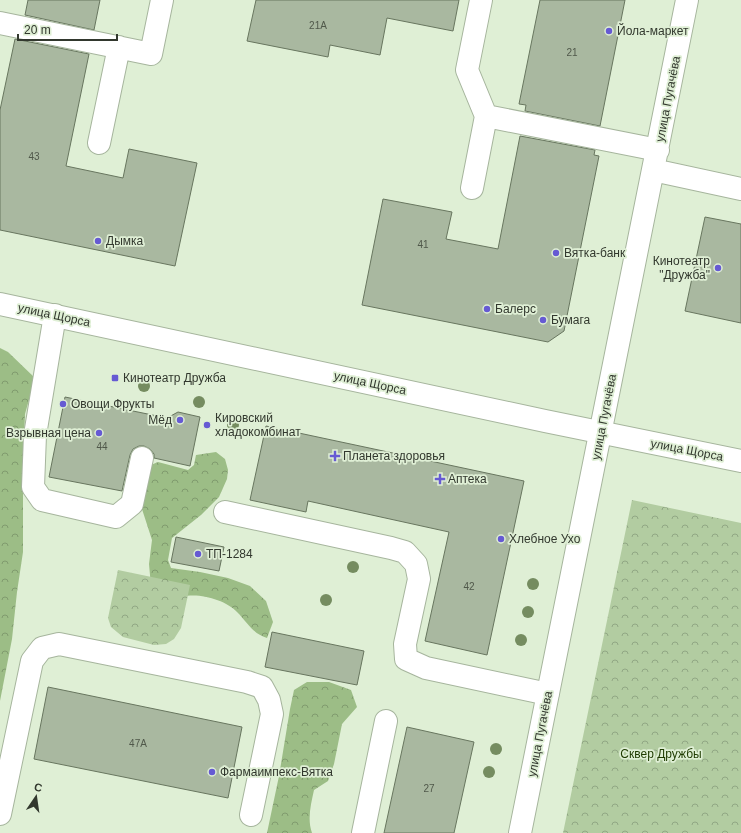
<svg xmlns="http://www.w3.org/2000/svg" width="741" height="833" font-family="Helvetica,sans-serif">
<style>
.forest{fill:url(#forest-crowns)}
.park{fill:url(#park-crowns)}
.building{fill:#a9b8a0;stroke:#68765f}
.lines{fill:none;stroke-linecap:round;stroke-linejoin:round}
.minor-casing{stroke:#a6b59d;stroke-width:24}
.major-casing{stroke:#a6b59d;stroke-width:24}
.minor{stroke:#fff;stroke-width:22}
.major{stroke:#fff;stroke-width:22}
.tree{fill:#758c60}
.poi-dot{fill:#665ad3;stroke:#dfefd5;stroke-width:1.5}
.labels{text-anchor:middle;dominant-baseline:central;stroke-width:3.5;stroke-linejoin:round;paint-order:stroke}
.number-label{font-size:10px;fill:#50584a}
.poi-label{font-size:12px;fill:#32382e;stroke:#dfefd5;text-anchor:start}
.street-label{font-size:12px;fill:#32382e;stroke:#dfefd5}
.park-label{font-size:12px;fill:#1e3b00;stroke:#dfefd5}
</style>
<defs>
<pattern id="forest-crowns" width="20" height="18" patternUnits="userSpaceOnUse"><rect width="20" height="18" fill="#9cbd86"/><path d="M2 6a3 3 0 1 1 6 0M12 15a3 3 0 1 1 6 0" fill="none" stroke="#809b6e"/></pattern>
<pattern id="park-crowns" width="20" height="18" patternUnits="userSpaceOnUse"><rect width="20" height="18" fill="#b2cca1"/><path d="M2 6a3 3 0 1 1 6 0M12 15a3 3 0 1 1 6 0" fill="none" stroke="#91a784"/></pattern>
</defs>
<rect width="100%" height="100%" fill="#dfefd5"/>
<path class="forest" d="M0,348L8,352L35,378L25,414L23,462V552L17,592L12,639L0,701Z
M216,452L225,459L228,470L227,479L219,497L201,515L172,538L168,560L171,568L200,572L228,578L250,586L266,601L273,622L267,638C252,633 248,623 237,612C226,600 198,592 182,597C172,600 162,605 153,609L149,564L152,540L141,506L146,467L158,462L188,470L194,465L196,455Z
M307,682H329L351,690L357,707L342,724L334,764L328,781L314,790C311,804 307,819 312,833H267L279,776L290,709L294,690Z"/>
<path class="park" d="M632,500L741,523V833H563Z
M118,570L190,585L181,628L174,639L166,644L154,645L123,637L111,627L108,618Z"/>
<path class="building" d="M28,0H100L94,30L25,15Z
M256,0H459L453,31L387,18L380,55L330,45L328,57L247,41Z
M540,0H625L600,126L525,111L526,105L519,104Z
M15,39L89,54L66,166L123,178L129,149L197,163L175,266L0,230V110Z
M520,136L595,150L594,155L599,156L564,331L548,342L362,305L383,199L452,212L446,239L498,249Z
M705,217L741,224V323L685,311Z
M65,397L167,418L178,412L200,417L190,466L154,458V454L150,449L144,446H139L133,449L130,455L122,491L49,477Z
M266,426L524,481L487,655L425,641L449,532L308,501L306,512L250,500Z
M176,537L224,547L219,571L171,562Z
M272,632L364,651L357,685L265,667Z
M48,687L242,727L228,798L34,759Z
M407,727L474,742L454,833H384Z"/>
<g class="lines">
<g class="minor-casing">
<path id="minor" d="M481,0L467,70L486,116L658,150
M0,23L151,54L162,0
M99,143L119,47
M653,170L741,189
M472,188L486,116
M55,315L35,435L33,487L42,500L116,517L132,504L142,458
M225,512L391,548L405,552L416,564L419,579L405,644L406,659L426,668L548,694
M0,814L32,661L42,648L59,644L247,682L262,687L269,700L272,714L251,815
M363,833L386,721
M520,833L687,0"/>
</g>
<g class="major-casing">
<path id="major" d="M0,304L545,421L741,461"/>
</g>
<use href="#minor" class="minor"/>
<use href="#major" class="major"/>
</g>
<g class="tree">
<circle cx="144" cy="386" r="6"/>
<circle cx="199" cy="402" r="6"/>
<circle cx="233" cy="425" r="6"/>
<circle cx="353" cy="567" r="6"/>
<circle cx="533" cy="584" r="6"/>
<circle cx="326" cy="600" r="6"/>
<circle cx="528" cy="612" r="6"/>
<circle cx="521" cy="640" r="6"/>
<circle cx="496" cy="749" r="6"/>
<circle cx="489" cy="772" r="6"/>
</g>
<g class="poi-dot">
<circle cx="609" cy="31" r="4"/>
<circle cx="98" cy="241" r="4"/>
<circle cx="556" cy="253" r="4"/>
<circle cx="718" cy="268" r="4"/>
<circle cx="487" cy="309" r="4"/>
<circle cx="543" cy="320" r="4"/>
<rect x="111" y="374" width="8" height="8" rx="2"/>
<circle cx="63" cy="404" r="4"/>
<circle cx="180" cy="420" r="4"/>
<circle cx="207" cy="425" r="4"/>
<circle cx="99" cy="433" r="4"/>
<path d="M333 450h4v4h4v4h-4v4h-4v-4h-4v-4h4z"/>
<path d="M438 473h4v4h4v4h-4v4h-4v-4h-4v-4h4z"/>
<circle cx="501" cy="539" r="4"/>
<circle cx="198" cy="554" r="4"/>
<circle cx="212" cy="772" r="4"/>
</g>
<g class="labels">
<g class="number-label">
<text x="318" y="25">21А</text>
<text x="572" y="52">21</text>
<text x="34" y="156">43</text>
<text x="423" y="244">41</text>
<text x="102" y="446">44</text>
<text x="469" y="586">42</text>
<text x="138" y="743">47А</text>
<text x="429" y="788">27</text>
</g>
<g class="poi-label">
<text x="617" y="31">Йола-маркет</text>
<text x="106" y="241">Дымка</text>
<text x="564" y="253">Вятка-банк</text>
<text x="710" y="261" text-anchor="end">Кинотеатр<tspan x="710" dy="14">"Дружба"</tspan></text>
<text x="495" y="309">Балерс</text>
<text x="551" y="320">Бумага</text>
<text x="123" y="378">Кинотеатр Дружба</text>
<text x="71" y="404">Овощи Фрукты</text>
<text x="215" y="418">Кировский<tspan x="215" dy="14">хладокомбинат</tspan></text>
<text x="172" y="420" text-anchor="end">Мёд</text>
<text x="91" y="433" text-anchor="end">Взрывная цена</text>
<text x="343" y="456">Планета здоровья</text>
<text x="448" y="479">Аптека</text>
<text x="509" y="539">Хлебное Ухо</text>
<text x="206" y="554">ТП-1284</text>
<text x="220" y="772">Фармаимпекс-Вятка</text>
</g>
<g class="street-label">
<text transform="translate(668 99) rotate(-79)">улица Пугачёва</text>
<text transform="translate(54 315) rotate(12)">улица Щорса</text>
<text transform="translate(370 383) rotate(12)">улица Щорса</text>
<text transform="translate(604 417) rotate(-79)">улица Пугачёва</text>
<text transform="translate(687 450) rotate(11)">улица Щорса</text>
<text transform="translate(540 734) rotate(-79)">улица Пугачёва</text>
</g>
<g class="park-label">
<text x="661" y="754">Сквер Дружбы</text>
</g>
</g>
<g transform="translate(36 797) rotate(13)" stroke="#dfefd5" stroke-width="3" paint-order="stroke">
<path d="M0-3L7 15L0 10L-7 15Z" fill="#32382e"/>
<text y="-6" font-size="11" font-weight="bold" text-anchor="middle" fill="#32382e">С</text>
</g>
<path d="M18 34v6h99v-6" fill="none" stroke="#32382e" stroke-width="2"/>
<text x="24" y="34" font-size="12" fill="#32382e" stroke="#dfefd5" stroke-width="3" paint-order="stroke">20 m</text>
</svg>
